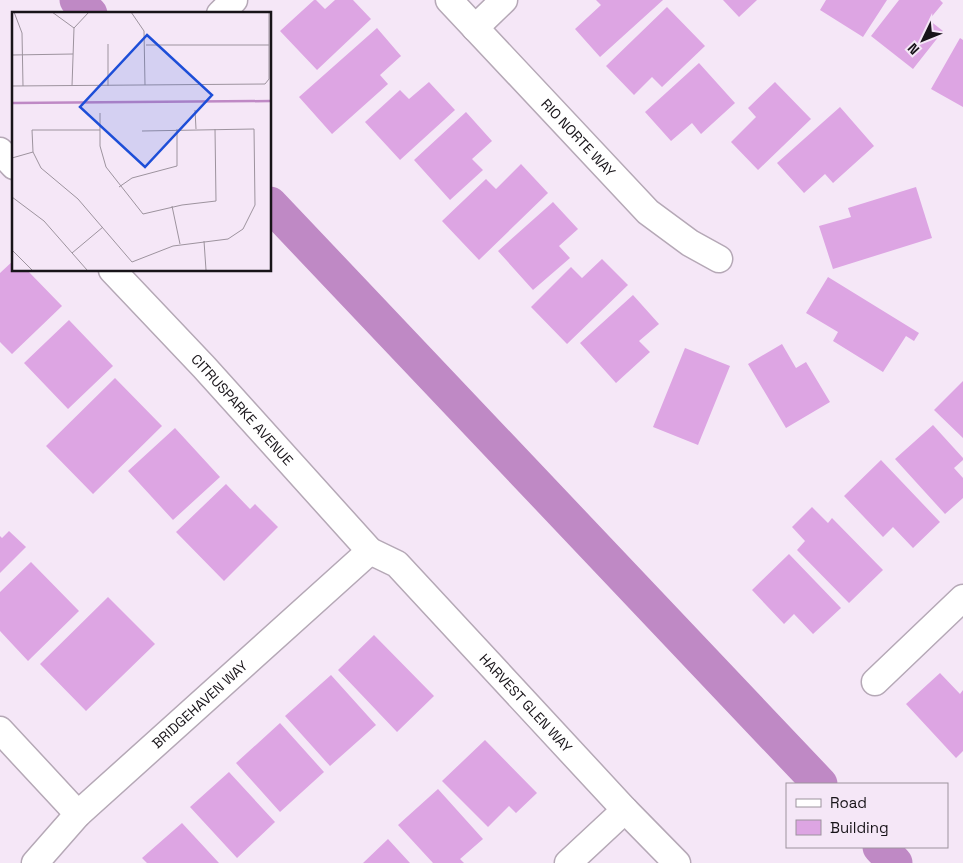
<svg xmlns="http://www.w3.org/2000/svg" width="963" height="863" font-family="'Space Grotesk',sans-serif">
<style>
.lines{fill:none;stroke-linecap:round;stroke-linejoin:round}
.canal{stroke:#bf89c5;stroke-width:35}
.building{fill:#dda5e3}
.street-casing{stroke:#b5a8b6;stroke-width:29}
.street{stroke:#fff;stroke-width:26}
.labels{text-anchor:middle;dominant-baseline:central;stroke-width:4.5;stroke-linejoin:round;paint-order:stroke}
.street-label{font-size:14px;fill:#181419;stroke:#f5e7f7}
.inset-river{fill:none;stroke:#bf89c5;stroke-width:2.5}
.inset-road{fill:none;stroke:#9d939e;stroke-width:1}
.view{fill:#1d4ed8;fill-opacity:0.15;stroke:#1d4ed8;stroke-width:2.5}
.inset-edge{fill:none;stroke:#181419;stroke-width:2.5}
</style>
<rect width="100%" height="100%" fill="#f5e7f7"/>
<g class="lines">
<path class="canal" d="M77,0L90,14
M270,204L820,784
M880,847L895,863"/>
</g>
<path class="building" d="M314,0H316L325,9L335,0H353L371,19L317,70L280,31Z
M596,0H663L600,57L575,29L601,5Z
M723,0H757L739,17Z
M826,0H887L863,37L820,10Z
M899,0H940L943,3L929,20L943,31L913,69L871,36Z
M667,7L705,46L662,87L652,77L634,95L606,66Z
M377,28L401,56L380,75L388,84L332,134L299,97Z
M960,38L963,40V107L931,89Z
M699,63L735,103L701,134L692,123L671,141L645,112Z
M429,82L455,110L400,160L365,122L400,90L409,99Z
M775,82L811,119L758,170L731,142L756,117L748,108Z
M840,107L874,146L833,183L825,174L804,193L777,163Z
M466,112L492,141L472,159L483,170L450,200L414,160Z
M521,164L548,193L479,260L442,221L486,179L496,189Z
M916,187L932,238L833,269L819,226L851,217L848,208Z
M553,202L578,229L559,246L570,258L533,290L498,251Z
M602,259L628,285L567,344L531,307L571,267L582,278Z
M14,260V270H27L62,306L12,354L0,342V273Z
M828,277L919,333L914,341L906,336L883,372L833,341L838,332L806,313Z
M633,295L659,324L639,341L650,352L616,383L580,343Z
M69,320L113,366L68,409L24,363Z
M782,344L796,368L806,362L830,402L786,428L748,364Z
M685,348L730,366L698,445L653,427Z
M115,378L162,426L93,494L46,446Z
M963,381V438L934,410Z
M933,425L963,458V460L954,468L963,478V498L945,514L895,459Z
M175,428L220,477L173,520L128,471Z
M881,460L940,522L913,548L893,527L883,537L844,496Z
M226,484L250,509L255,504L278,527L224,581L176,532Z
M812,507L828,523L832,518L883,570L849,603L797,550L805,541L792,527Z
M9,531L26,547L0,573V536L2,538Z
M789,554L841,608L813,634L794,614L784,624L752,590Z
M31,562L79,611L28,661L0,631V592Z
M108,597L155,644L86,711L40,664Z
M374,635L434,696L397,732L338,670Z
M940,673L960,694L963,690V751L956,758L906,704Z
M331,675L376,725L330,766L285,716Z
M280,723L324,772L280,812L236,763Z
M485,740L537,793L516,813L509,806L488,827L442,781Z
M229,772L275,822L237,858L190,807Z
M438,789L483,839L460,859L464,863H433L398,825Z
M182,823L219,863H147L142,858Z
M388,839L410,863H363Z"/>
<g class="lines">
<g class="street-casing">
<g id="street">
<path id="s1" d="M449,0L648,212L690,243L719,259"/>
<path d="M220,14L234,0"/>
<path d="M475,28L504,0"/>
<path d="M0,151L14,166"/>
<path id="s2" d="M112,270L204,367L370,551L397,564L625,810L677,863"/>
<path d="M875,682L963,598"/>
<path d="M0,730L78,814"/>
<path id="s3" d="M35,863L78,814L370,551"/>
<path d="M568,863L625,810"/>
</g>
</g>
<use href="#street" class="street"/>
</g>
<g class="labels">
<g class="street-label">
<text stroke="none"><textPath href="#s1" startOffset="189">RIO NORTE WAY</textPath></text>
<text stroke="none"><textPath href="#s2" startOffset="191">CITRUSPARKE AVENUE</textPath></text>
<text stroke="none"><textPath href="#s2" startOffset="601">HARVEST GLEN WAY</textPath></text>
<text stroke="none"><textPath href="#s3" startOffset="229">BRIDGEHAVEN WAY</textPath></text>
</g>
</g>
<g transform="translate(12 12)">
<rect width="259" height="259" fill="#f5e7f7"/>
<path class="inset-river" d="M0,91L259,89"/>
<path class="inset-road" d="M2,0L10,21L11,74M40,0L62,16M119,0L132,19L133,73M134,33H257M0,43L61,42M0,74L253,72L257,67V0M60,74L62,16L77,0M96,74V32M183,98L184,117M88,101V134L94,155L131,202L170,193L204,189L203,117M88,118H20L21,140L29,156L66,187L120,250L161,234L216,227L231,217L243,193L242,117L130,119M0,146L21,140M107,175L120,166L165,154V117M0,185L32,209L75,258M160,194L168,232M192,229L194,258M0,238L20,258M60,241L91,215"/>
<path class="view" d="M135,23L200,83L133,155L68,95Z"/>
<rect width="259" height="259" class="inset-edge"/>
</g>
<rect x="786" y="783" width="162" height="65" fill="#f5e7f7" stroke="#9d939e"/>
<rect x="796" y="799" width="25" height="8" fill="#ffffff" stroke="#9d939e"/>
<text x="830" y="808" font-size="15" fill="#181419">Road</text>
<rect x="796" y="820" width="25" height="15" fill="#dda5e3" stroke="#9d939e"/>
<text x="830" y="833" font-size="15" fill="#181419">Building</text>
<g transform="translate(923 40) rotate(227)" stroke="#f5e7f7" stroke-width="4" paint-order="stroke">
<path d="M0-4L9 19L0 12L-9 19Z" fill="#181419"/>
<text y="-8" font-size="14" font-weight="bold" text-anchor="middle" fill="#181419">N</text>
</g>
</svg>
